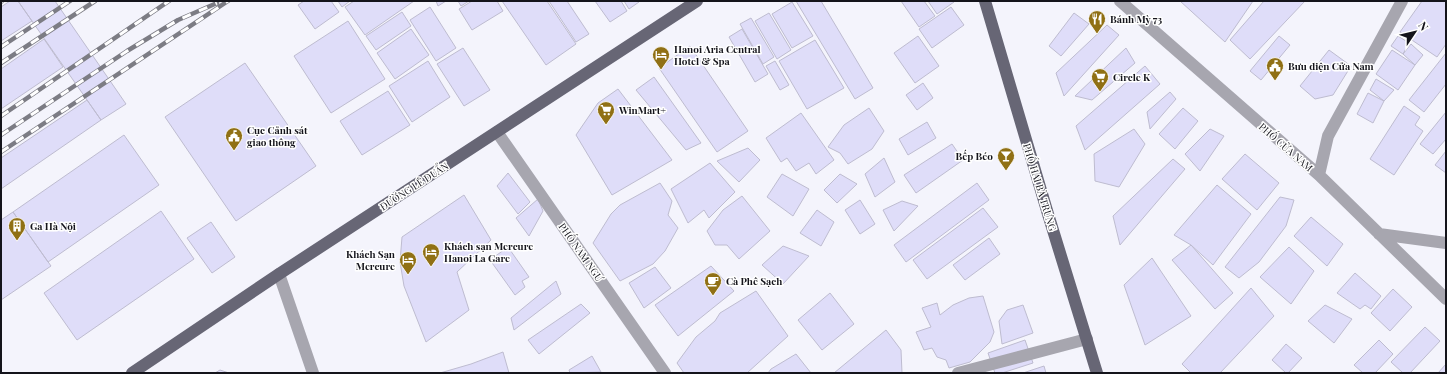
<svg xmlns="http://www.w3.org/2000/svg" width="1447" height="374" font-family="'Playfair Display',serif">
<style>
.building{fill:#dfddf9;stroke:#bebcd0}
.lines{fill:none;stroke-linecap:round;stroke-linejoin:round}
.minor{stroke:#a7a6af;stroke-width:12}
.major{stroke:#676675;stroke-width:12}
.rail-casing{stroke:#7c7c84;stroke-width:4.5}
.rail{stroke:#fff;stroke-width:3;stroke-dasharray:9;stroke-linecap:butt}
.labels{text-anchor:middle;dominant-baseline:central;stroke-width:3;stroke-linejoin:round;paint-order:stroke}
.poi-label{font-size:10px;font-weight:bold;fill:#14141b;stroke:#fff;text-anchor:start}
.street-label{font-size:10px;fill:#14141b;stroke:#fff}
</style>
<rect width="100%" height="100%" fill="#f4f4fc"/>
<path class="building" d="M10,1H18L32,21L1,41V7Z
M18,1H55L126,104L101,120Z
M304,1H331L339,12L315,29L298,5Z
M338,1H350L342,7Z
M354,1H414L365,35L345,7Z
M436,1H446L438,6Z
M458,1H469L461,6Z
M472,1H497L503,11L472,30L459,9Z
M502,1H547L576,44L546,65Z
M549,1H567L589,34L576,42Z
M595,1H621L627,11L610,22Z
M624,1H638L639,2L629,9Z
M796,1H821L873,88L855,99Z
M901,1H924L935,16L919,27Z
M928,1H954V2L937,14Z
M1180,1H1253L1225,42Z
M1264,1H1305L1250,59L1230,40Z
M1422,1H1444L1446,3V44L1437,57L1400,32Z
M792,2L813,36L792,48L772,14Z
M430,7L456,48L436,61L410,20Z
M951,7L964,25L932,48L919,29Z
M402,12L411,26L376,50L366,36Z
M769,13L791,50L777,59L755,21Z
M1074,13L1089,24L1061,56L1049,46Z
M751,18L774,57L763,64L740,24Z
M348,21L385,79L331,113L294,56Z
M1107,25L1119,35L1064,96L1056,73Z
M411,29L429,55L395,79L377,53Z
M742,29L768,74L755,82L729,37Z
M918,36L939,66L915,83L894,53Z
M1279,36L1290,45L1261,80L1250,71Z
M1398,36L1409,43L1403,54L1391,46Z
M44,39L63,67L1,109V69Z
M815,40L844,88L807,109L779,61Z
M1411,44L1423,55L1415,65L1403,54Z
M690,46L748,131L717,152L659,68Z
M463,48L490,90L464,106L437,64Z
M1126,48L1135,63L1092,100L1075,96Z
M1329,50L1351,66L1333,95L1315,99L1300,86Z
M1392,50L1415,65L1398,90L1376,74Z
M1446,53V84L1424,112L1409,100Z
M428,61L450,97L412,122L389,86Z
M775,61L789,85L780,90L766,66Z
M245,63L316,166L236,221L165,117Z
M1145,66L1160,84L1085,150L1076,126Z
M654,77L701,143L686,150L636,90Z
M1376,79L1394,90L1384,101L1370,90Z
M923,83L933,98L917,110L906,95Z
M618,89L672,160L612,195L576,135L598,103Z
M388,91L410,125L362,155L340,121Z
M1170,92L1176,99L1150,129L1147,112Z
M1368,93L1384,101L1373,123L1357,114Z
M87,100L101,120L1,189V158Z
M1404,106L1420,117L1415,125L1423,131L1394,175L1370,159Z
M869,108L884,131L872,149L848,164L840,153L828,147L844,125Z
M1183,108L1198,121L1175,149L1159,134Z
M1446,112V139L1433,154L1420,144Z
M801,113L834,160L816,174L809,163L796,171L787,158L781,162L766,138Z
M927,122L936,138L908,155L899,139Z
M1134,129L1145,144L1119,187L1095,181L1094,154Z
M1210,129L1224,136L1200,171L1185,154Z
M124,135L159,185L48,262L13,212Z
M952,144L963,160L916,193L904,175Z
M748,148L760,160L739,182L717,161Z
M1446,151V173L1435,165Z
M1245,154L1279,183L1257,210L1222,179Z
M884,158L895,182L875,197L865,174Z
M1173,159L1185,169L1120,245L1113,216Z
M710,163L735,192L709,218L704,210L688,223L671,189Z
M508,173L530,202L518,214L497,186Z
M782,174L809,189L793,216L767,197Z
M840,174L857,184L837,203L824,190Z
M660,183L672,201L668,215L678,228L665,251L653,264L620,281L593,243L611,214L620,205Z
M977,183L989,200L906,262L894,245Z
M1217,185L1251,214L1213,265L1191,245L1174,235Z
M464,195L491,240L457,272L469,310L426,342L404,286L400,262L402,237Z
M742,196L770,231L739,259L727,245H715L707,231L723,210Z
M1280,197L1294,200L1286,226L1259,262L1239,278L1225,267Z
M538,199L543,211L529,236L516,218Z
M860,200L875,224L860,234L845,210Z
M902,201L918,206L894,231L883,210Z
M983,208L998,227L927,279L913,260Z
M817,210L834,222L821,246L800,233Z
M161,211L194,259L77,340L44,293Z
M13,212L51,266L1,300V220Z
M1311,217L1343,244L1327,266L1294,236Z
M211,222L235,257L212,273L187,238Z
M989,238L1000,254L965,280L953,265Z
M1191,245L1233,293L1215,309L1172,260Z
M783,246L809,256L783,284L762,265Z
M508,247L529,277L522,281L525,287L515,295L490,260Z
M1289,247L1314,271L1291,304L1260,277Z
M1152,258L1191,316L1145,345L1124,285Z
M711,266L734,291L678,336L655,305Z
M655,267L671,288L644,308L629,283Z
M1355,273L1381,296L1371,309L1365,305L1360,309L1337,293Z
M556,281L561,294L514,330L511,318Z
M1251,288L1274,316L1220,373H1191L1182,364Z
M1393,289L1412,307L1390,331L1371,313Z
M756,291L788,336L747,373H684L677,363L696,337L715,321L720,313Z
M830,293L854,324L822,350L798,320Z
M983,296L994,332L990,342L970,362L949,368L946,360L937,357L932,348L924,350L916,332L931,327L922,308L937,303L940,315L953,305L969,298Z
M581,304L590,313L539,354L528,340Z
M1023,305L1033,333L1002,344L999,321L1007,310Z
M1325,305L1352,319L1334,343L1308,321Z
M1425,327L1440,341L1410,373H1403L1391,362Z
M886,330L901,350L902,373H834Z
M1025,340L1033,363L1002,373H995L988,353Z
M1379,340L1393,354L1375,373H1363L1354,365Z
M1286,344L1302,358L1288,373H1286L1272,360Z
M503,352L509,373H440L471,364Z
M796,354L811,373H768L771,369Z
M592,356L601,372L570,373L569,370Z
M1446,364V373H1438Z
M1044,366L1046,373H1023Z
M220,370L229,373H215Z"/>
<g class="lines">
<path class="minor" d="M1120,1L1319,175L1446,299
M497,132L665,373
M1319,175L1328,136L1402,1
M1379,234L1446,243
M279,274L313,373
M958,373L1087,339"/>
<path class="major" d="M985,1L1048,214L1097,373
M132,373L279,274L697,1"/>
<g class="rail-casing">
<path id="rail" d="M1,2L2,1
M1,47L70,1
M1,63L95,1
M1,116L169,1
M1,135L127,51L178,20L217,3
M1,152L228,1"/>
</g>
<use href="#rail" class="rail"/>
</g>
<defs>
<g id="restaurant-pin" transform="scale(0.9)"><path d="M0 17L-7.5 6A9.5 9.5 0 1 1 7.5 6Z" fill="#907015" stroke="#fff"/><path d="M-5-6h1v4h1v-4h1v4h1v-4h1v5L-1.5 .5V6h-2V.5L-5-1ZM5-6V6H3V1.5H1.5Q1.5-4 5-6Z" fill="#fff"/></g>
<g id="hotel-pin" transform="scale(0.9)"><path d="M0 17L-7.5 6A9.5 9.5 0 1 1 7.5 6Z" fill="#907015" stroke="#fff"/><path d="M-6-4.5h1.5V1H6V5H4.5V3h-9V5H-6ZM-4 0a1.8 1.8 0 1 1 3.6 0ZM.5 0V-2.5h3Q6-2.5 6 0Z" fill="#fff"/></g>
<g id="civic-pin" transform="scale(0.9)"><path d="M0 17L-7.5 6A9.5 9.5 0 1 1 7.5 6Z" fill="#907015" stroke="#fff"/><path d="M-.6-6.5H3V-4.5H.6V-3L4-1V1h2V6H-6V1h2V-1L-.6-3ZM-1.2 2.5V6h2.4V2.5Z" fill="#fff"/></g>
<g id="supermarket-pin" transform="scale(0.9)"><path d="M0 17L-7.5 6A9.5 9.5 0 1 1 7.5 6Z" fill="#907015" stroke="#fff"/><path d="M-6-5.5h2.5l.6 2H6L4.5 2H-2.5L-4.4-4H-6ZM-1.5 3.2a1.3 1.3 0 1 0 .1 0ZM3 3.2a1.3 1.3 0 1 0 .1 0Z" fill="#fff"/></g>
<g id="bar-pin" transform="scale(0.9)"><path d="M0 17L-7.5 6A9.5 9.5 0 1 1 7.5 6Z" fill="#907015" stroke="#fff"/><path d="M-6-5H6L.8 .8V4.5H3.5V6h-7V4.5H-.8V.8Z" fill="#fff"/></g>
<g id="building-pin" transform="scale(0.9)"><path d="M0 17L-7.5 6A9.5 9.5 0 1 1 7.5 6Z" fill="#907015" stroke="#fff"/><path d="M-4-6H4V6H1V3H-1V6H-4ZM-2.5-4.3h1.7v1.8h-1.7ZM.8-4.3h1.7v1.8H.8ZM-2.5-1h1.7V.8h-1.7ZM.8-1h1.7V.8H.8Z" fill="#fff"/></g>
<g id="cafe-pin" transform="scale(0.9)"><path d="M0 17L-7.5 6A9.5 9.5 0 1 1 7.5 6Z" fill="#907015" stroke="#fff"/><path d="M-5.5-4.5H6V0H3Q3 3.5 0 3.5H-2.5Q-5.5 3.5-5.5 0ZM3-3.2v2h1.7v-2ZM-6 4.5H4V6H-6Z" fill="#fff"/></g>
</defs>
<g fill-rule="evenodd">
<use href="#restaurant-pin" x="1097" y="19"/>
<use href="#hotel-pin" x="661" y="55"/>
<use href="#civic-pin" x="1275" y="66"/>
<use href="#supermarket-pin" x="1100" y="77"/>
<use href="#supermarket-pin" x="606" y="110"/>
<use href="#civic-pin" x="234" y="136"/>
<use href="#bar-pin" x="1006" y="156"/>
<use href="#building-pin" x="17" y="226"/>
<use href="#hotel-pin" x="431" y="252"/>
<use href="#hotel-pin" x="408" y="260"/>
<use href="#cafe-pin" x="713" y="281"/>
</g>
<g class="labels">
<g class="poi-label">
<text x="1110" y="19">Bánh Mỳ 73</text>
<text x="674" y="49">Hanoi Aria Central<tspan x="674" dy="12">Hotel &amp; Spa</tspan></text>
<text x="1288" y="66">Bưu điện Cửa Nam</text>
<text x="1113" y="77">Circle K</text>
<text x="619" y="110">WinMart+</text>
<text x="247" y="130">Cục Cảnh sát<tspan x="247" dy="12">giao thông</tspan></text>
<text x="993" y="156" text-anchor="end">Bếp Béo</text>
<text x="30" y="226">Ga Hà Nội</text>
<text x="444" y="246">Khách sạn Mercure<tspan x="444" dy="12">Hanoi La Gare</tspan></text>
<text x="395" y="254" text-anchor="end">Khách Sạn<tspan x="395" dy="12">Mercure</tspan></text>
<text x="726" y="281">Cà Phê Sạch</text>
</g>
<g class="street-label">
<text transform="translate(1286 147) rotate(41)">PHỐ CỬA NAM</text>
<text transform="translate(414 186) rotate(-33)">ĐƯỜNG LÊ DUẨN</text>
<text transform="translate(1040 187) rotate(73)">PHỐ HAI BÀ TRƯNG</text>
<text transform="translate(581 252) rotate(55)">PHỐ NAM NGƯ</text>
</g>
</g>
<rect width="1447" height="374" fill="none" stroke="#14141b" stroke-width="4"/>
<g transform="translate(1415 32) rotate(55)" stroke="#ffffff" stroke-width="3" paint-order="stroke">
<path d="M0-3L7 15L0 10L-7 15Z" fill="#14141b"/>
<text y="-6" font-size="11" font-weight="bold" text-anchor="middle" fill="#14141b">N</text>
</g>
</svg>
